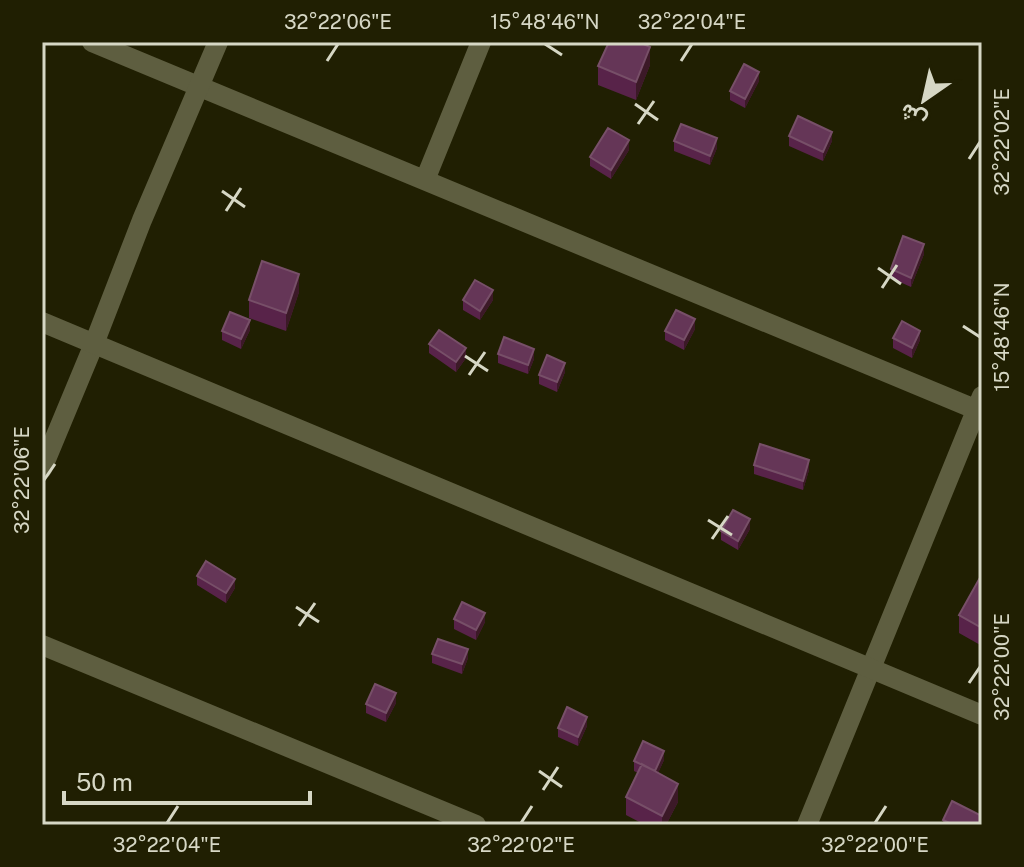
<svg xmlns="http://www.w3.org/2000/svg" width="1024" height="867" font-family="'Public Sans',Vazirmatn,sans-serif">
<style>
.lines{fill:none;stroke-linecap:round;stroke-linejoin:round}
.minor{stroke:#5e5e40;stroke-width:20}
.tertiary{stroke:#5e5e40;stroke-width:20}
.wall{fill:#582349}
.shaded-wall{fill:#3c1927}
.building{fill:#653657;stroke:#774f68;stroke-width:2}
.ticks{fill:none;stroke:#d6d7c5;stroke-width:3}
.neatline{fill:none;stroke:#d6d7c5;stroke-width:3}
.ticks-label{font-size:20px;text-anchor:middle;fill:#d6d7c5}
</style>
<rect width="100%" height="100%" fill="#201f02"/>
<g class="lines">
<path class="minor" d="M92,42L982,412
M425,180L481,42
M42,469L94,344
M42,645L476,825
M807,825L982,396"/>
<path class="tertiary" d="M42,322L982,715
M94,344L142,220L218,42"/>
</g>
<path class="wall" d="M650,65L636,100L598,85V66Z
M759,81L745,108L730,100V91Z
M789,136L832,141L823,161L789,146Z
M674,141L717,148L710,165L674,151Z
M629,150L611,179L590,166V157Z
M924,254L911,287L891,278V269Z
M299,292L286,331L249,318V300Z
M463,300H493L480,320L463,310Z
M695,329L684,350L665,340V331Z
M250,330L241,349L222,340V331Z
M893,338L920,340L912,358L893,348Z
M429,344L466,358L456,372L429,353Z
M498,354L534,359L528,374L498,363Z
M565,372L557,392L539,384V375Z
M754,465L809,470L803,490L754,474Z
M750,529L738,550L721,540V531Z
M982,574V646L959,633V615Z
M197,576L235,588L226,603L197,585Z
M454,619L485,622L476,640L454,629Z
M432,654L468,658L462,674L432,663Z
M396,703L386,722L366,713V704Z
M587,726L578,746L558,737V728Z
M664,760L658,773L678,802L666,825H645L626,815V797L638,773L634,771V761Z
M943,820L982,825H943Z"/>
<path class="shaded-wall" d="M650,47V65L636,100V82Z
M759,72V81L745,108V99Z
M832,132V141L823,161V152Z
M717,138V148L710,165V156Z
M629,140V150L611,179V170Z
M924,244V254L911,287V278Z
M299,274V292L286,331V313Z
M493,290V300L480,320V311Z
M695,319V329L684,350V340Z
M250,320V330L241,349V339Z
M920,331V340L912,358V348Z
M466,348V358L456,372V362Z
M534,349V359L528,374V365Z
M565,363V372L557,392V382Z
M809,460V470L803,490V481Z
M750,519V529L738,550V541Z
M235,579V588L226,603V593Z
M485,613V622L476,640V630Z
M468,649V658L462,674V664Z
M396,693V703L386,722V713Z
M587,717V726L578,746V737Z
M664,751V760L655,780V771Z
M678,784V802L666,825H662V816Z"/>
<path class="building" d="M609,42H639L650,47L636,82L598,66Z
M744,64L759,72L745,99L730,91Z
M798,116L832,132L823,152L789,136Z
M681,124L717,138L710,156L674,141Z
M608,128L629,140L611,170L590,157Z
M903,236L924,244L911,278L891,269Z
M262,261L299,274L286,313L249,300Z
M475,280L493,290L480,311L463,300Z
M676,310L695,319L684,340L665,331Z
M230,312L250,320L241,339L222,331Z
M902,321L920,331L912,348L893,338Z
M439,330L466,348L456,362L429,344Z
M504,337L534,349L528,365L498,354Z
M547,355L565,363L557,382L539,375Z
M760,444L809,460L803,481L754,465Z
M733,510L750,519L738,541L721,531Z
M206,561L235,579L226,593L197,576Z
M982,574V628L959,615Z
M462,602L485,613L476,630L454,619Z
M438,639L468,649L462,664L432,654Z
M375,684L396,693L386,713L366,704Z
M567,707L587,717L578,737L558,728Z
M643,741L664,751L655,771L634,761Z
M642,764L678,784L662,816L626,797Z
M952,801L982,816V821L980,825H954L943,820Z"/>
<path class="ticks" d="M545,44L562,55M327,61L338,44M681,61L692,44M635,104L658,120M638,124L654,101M969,159L980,142M222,191L245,207M226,211L241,188M878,268L901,284M882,288L897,265M963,326L980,337M465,356L488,371M469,375L485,352M44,480L55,464M708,520L732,535M712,539L728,516M296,607L319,622M299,626L315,603M969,683L980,667M539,771L562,787M543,790L558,767M167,823L178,806M521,823L532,806M875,823L886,806"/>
<rect width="1024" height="867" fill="none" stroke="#201f02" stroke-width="88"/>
<g transform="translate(924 100) rotate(214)" stroke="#201f02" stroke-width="6" paint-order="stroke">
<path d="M0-6L14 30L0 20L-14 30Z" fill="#d6d7c5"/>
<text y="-12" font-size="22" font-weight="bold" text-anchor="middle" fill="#d6d7c5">ش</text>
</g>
<path d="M64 791v12h246v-12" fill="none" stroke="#d6d7c5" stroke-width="4"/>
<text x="76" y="791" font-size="24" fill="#d6d7c5" stroke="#201f02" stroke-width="6" paint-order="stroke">50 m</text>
<rect x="44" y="44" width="936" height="779" class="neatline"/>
<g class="ticks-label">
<text x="338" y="29">32°22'06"E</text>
<text x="545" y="29">15°48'46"N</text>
<text x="692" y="29">32°22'04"E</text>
<text transform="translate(1002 142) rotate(-90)" y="7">32°22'02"E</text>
<text transform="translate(1002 337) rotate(-90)" y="7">15°48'46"N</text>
<text transform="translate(22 480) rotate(-90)" y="7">32°22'06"E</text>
<text transform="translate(1002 667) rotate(-90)" y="7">32°22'00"E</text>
<text x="167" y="852">32°22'04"E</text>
<text x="521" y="852">32°22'02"E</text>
<text x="875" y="852">32°22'00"E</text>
</g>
</svg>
